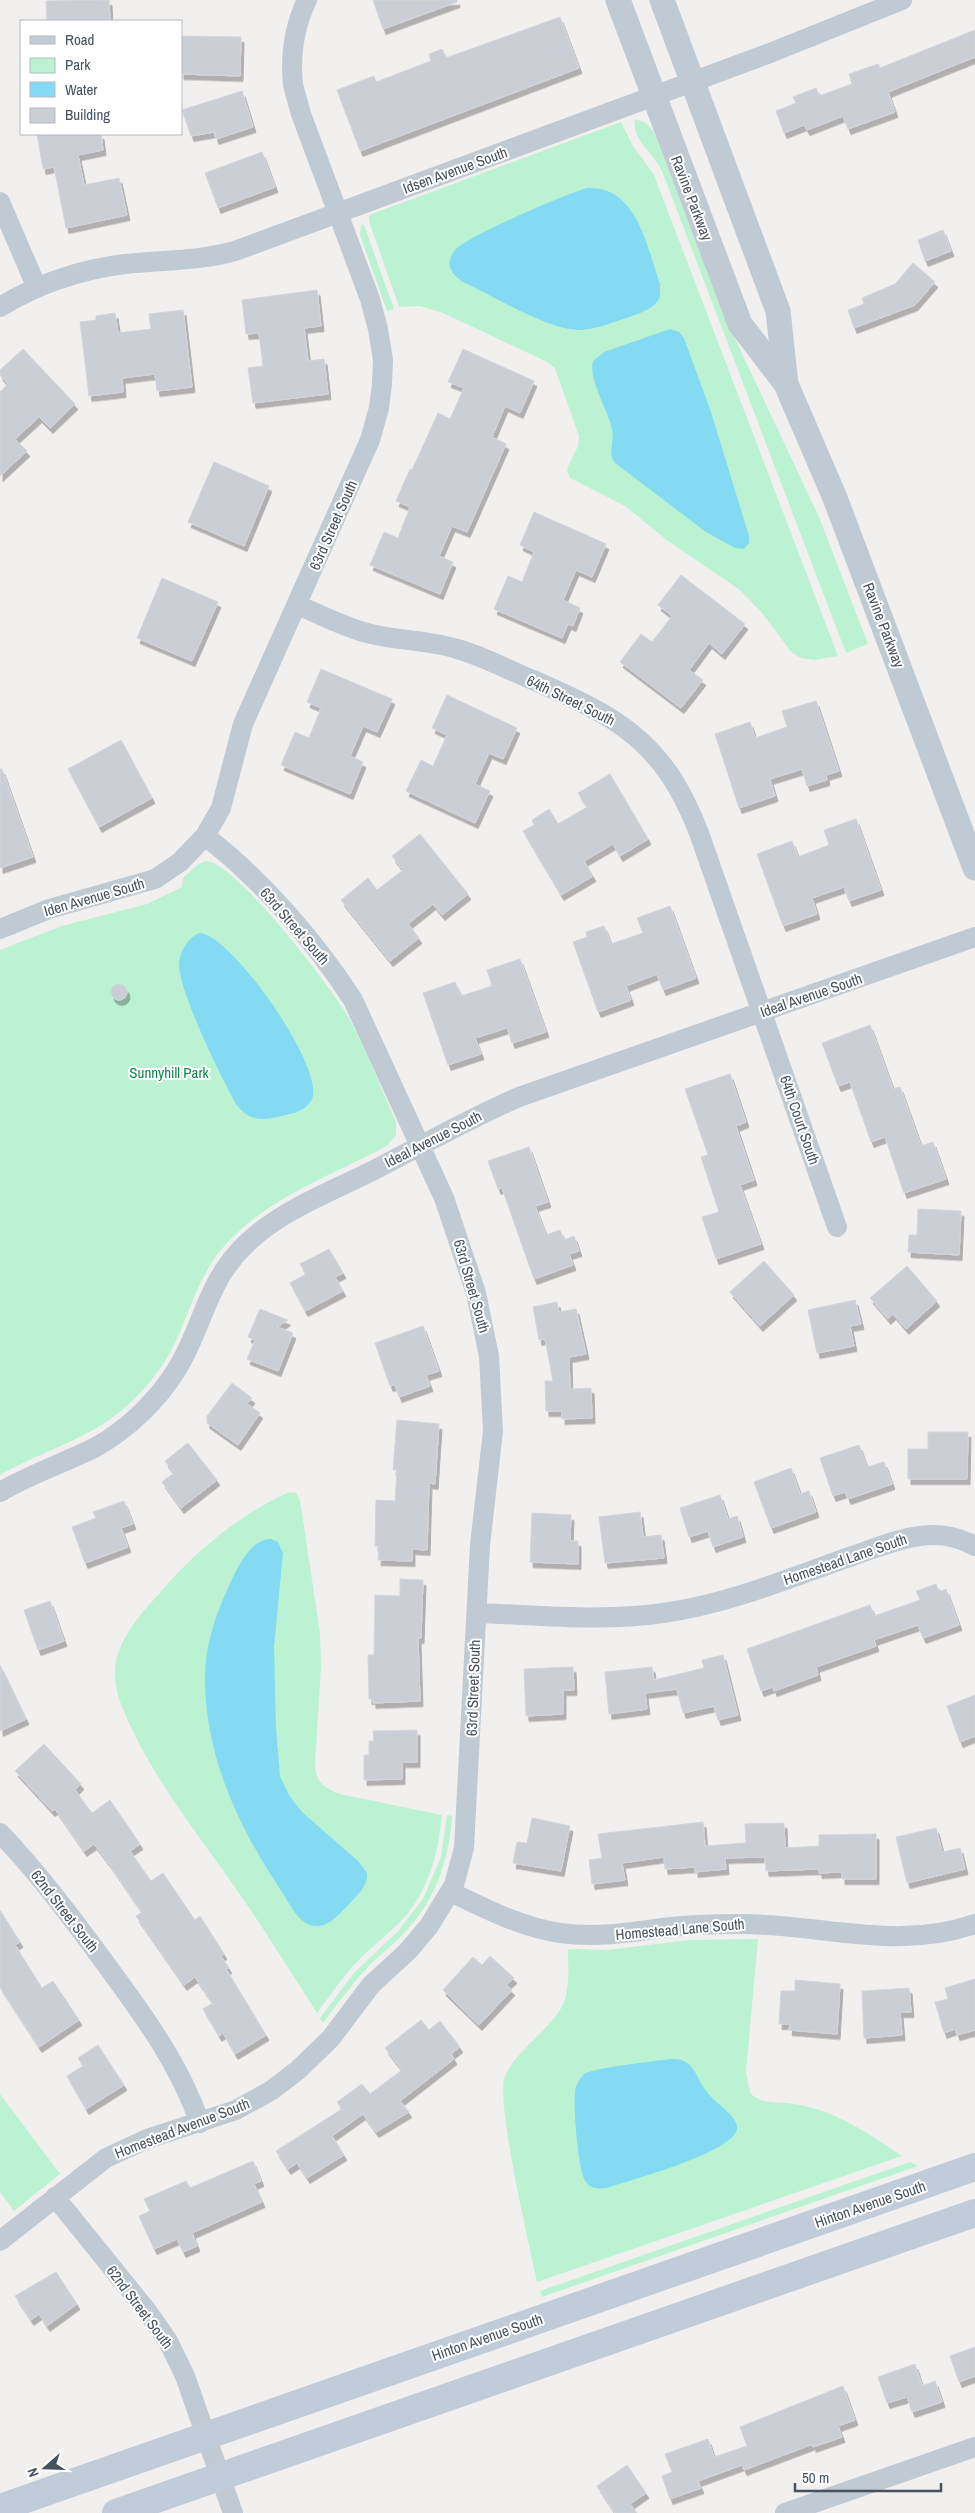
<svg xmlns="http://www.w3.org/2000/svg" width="975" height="2513" font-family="'Archivo Narrow',sans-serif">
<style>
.green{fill:#bbf3d2}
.water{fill:#84daf3}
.building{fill:#cbced5;stroke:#d3d5dc;filter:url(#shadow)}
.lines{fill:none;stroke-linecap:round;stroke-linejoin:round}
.minor{stroke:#bfcad3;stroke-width:20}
.tertiary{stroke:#bfcad3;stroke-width:25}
.secondary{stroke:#c1ccda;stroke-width:28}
.labels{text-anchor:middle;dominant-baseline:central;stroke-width:4;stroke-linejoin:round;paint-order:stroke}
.street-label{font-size:15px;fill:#46525f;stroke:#fff}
.park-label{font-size:15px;fill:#0f874e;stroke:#fff}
</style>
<defs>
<filter id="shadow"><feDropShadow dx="3" dy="5.5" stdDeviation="0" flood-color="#0004"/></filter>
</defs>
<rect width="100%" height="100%" fill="#f2efef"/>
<path class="green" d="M635,119L646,123L654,132L722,311L819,517L868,644L846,653L662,171C655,154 631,140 635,119Z
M621,122L633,146L654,175L838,656L814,660L801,658L792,653L762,613L740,590L668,541L625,506L570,478L567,469L578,446L579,436L555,368L545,361L443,313L420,306L399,307L369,221V215Z
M361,224L364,225L394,309L387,311L360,235Z
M205,861C234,859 333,990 349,1018C367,1051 381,1088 396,1122V1135L387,1146C327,1178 252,1203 212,1262C196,1287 188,1314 176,1341C165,1364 148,1387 129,1404C92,1439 43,1450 0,1475V950L62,926L147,904L182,887L183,878L197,865Z
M290,1492L296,1493L300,1500L320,1633L321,1667L315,1765C316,1783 324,1788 340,1794L442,1815C438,1854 428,1894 399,1923C386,1936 370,1948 357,1962C342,1978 330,1995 317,2013C294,1977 271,1940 247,1905C207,1845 160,1790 130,1725C123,1710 116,1694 115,1678C112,1639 149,1606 172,1579C203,1545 247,1510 290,1492Z
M447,1815L452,1816C449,1861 435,1902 403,1934C393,1945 382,1953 372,1963C354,1981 339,2002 323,2023L320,2018L354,1973L398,1931L423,1899L441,1857Z
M758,1939L746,2071L750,2093C762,2105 778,2101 794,2104C835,2110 868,2133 902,2156L537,2282C530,2247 495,2102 505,2076C516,2050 555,2026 564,2002C570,1985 568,1966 568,1949L606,1950L690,1940Z
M0,2094L60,2174L14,2211L0,2192Z
M910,2162L918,2166L542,2297L540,2291Z"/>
<path class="water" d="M587,188C637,185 647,247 660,284V297C655,309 640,313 629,317C614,322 597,329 581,330C549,331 496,297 465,283C451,275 444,264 455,250C467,236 566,194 587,188Z
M670,329L679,332L684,338L711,412L749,536V543L744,549L735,548L706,532L615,463C607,452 615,441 612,429C608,410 588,379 593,361L604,352Z
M199,933C230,932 326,1069 312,1099C306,1113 286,1115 272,1118C257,1121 245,1117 236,1104C221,1077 179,992 179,964C180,951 187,939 199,933Z
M271,1539L278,1542L283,1553L274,1646L276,1728L280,1776L289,1795L302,1812L358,1861L367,1873C368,1885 359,1894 351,1902C342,1911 329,1928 315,1926C299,1925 289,1903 282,1892C239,1828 205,1757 205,1678C205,1646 215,1616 228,1588C236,1571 249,1539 271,1539Z
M671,2059C695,2058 695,2077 707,2092C715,2103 734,2113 737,2126C742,2151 627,2181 607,2188C599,2189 591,2189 586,2182C578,2173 573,2105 575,2091C576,2085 579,2079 584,2074C592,2068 656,2061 671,2059Z"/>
<path class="building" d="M109,0L110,21H47L46,1Z
M373,0H457V2L383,29Z
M560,17L579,68L360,151L337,90L374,76L376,82L431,61L429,54L442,49L446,58Z
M975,30V57L888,92L895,112L848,129L843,116L807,130L804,125L784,133L776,111L796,103L793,97L816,88L819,96L852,84L849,74L878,64L880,68Z
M181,36L241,37L240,76L181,74Z
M242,91L253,127L216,139L214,132L191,136L182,110Z
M37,134H101L103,150L78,155L84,185L119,178L127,215L66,228L54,167L43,169Z
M262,152L275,187L218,208L205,173Z
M943,230L951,251L925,261L918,240Z
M913,263L935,282L915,305L854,328L848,310L864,304L862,298L895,284Z
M317,290L321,326L304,328L308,361L324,359L328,394L253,403L248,368L263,366L259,333L246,334L242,300Z
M183,310L192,387L157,391L155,374L122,378L123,392L89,396L80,322L96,320V316L115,313L118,333L151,329L149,314Z
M23,349L75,404L50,428L39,417L15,439L27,451L0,476V392L8,384L0,375V370Z
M463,349L534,381L520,413L505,406L492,437L506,444L467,532L452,526L439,556L453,562L440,594L370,565L384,532L398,538L410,507L396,501L410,469L412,470L438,413L450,419L464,388L448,382Z
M214,462L269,486L244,546L188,522Z
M534,512L606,544L592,577L576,570L563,600L580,608L573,626L568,624L562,638L494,609L508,576L522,582L534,552L520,545Z
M681,575L745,624L722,654L709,643L689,670L703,680L681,708L620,662L641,634L652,642L672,616L658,605Z
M162,578L218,602L192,661L137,638Z
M321,669L392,699L377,732L363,726L350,756L363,762L350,794L281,765L295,732L309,738L321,708L307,702Z
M447,695L517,728L503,759L489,753L475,784L490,791L475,823L406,791L421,760L433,766L447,735L432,728Z
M816,701L839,771L826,775L827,780L807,786L802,769L770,779L775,796L739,808L715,734L750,722L755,738L787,727L782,711Z
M121,740L152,798L99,827L68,769Z
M0,769H2L33,857L0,868Z
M610,774L648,839L620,856L613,844L584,861L593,876L561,895L523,831L534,825L532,820L549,809L558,824L587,807L578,793Z
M856,819L881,890L849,901L844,887L812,898L817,914L783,926L757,854L792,841L798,857L829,845L824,830Z
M420,834L468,894L442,915L433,904L408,924L419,938L390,961L341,900L368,878L377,890L403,870L392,856Z
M670,906L696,978L663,990L657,974L626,986L631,1000L598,1012L573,942L587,937L586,932L604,926L611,944L643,933L637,918Z
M520,959L546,1032L512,1043L507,1028L475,1038L481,1054L448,1065L423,993L455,982L461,996L492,986L487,970Z
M111 992a8 8 0 1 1 16 0a8 8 0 1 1-16 0Z
M870,1025L893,1089L900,1087L921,1146L933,1142L946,1179L904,1193L885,1137L871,1142L850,1082L838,1086L822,1043Z
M730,1074L746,1122L736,1126L754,1180L740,1185L761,1244L716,1259L702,1217L719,1212L701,1157L708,1155L685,1089Z
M529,1147L548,1202L535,1206L546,1235L560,1230L564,1240L574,1236L579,1251L569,1254L573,1265L534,1279L502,1188L498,1189L488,1161Z
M918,1209L961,1211L959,1255L908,1252L909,1235H917Z
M329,1249L343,1273L335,1277L343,1291L305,1311L290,1283L306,1274L300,1264Z
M764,1261L794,1295L760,1326L730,1292Z
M907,1266L937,1301L906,1329L893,1314L888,1319L870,1298Z
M855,1300L861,1324L850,1326L854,1346L817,1353L808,1310Z
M557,1302L559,1312L576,1309L586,1354L569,1357L570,1389L591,1388L592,1418L562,1419V1411H546L545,1381H553L545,1339L539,1340L533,1307Z
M260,1309L288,1320L277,1327L293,1333L278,1371L247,1359L255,1340L248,1337Z
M423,1326L439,1371L426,1375L430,1386L399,1397L395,1385L390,1386L375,1343Z
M232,1383L252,1398L247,1404L260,1413L238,1445L207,1423V1416Z
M397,1420L439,1424L435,1484L429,1483L427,1550L412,1549V1561L378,1560L379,1546H375L376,1500L395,1501L397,1470H393Z
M928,1432H968L967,1479H908V1449H928Z
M188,1443L217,1480L181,1508L162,1482L174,1473L165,1461Z
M859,1445L867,1467L884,1462L892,1484L848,1499L845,1492L833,1496L820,1458Z
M791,1468L800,1494L809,1491L816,1512L771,1528L754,1482Z
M720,1495L728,1519L737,1516L743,1537L713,1547L708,1531L689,1537L680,1508Z
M124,1501L133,1524L121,1528L128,1547L85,1563L72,1527L96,1518L93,1512Z
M640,1512L643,1537L661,1535L664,1558L605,1563L599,1517Z
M532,1513L571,1515L570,1541H578V1564L530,1562Z
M400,1579L423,1580L421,1638H418L420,1701L373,1703V1699H369L368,1655H374L375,1595L400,1596Z
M936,1584L939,1592L946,1589L959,1625L923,1638L918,1625L874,1640L876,1646L816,1667L818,1675L774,1691L773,1687L761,1691L747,1649L870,1605L874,1616L920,1600L916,1591Z
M50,1601L64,1641L38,1650L24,1610Z
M723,1655L738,1715L718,1720L714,1706L683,1713L677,1689L645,1693L647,1709L609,1714L605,1672L652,1667L654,1680L704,1668L702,1660Z
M0,1665L26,1719L0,1731Z
M573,1667L574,1690H563V1714L526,1716L524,1669Z
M975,1695V1736L960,1742L947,1706Z
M417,1730V1762H402V1779L364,1780V1755H369V1741H374L373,1731Z
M44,1744L81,1784L75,1790L92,1813L110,1800L140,1844L130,1851L151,1881L163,1873L195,1920L200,1916L224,1954L221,1956L229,1968L226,1969L266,2035L235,2054L223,2033L219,2036L203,2009L213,2003L195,1977L184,1985L136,1916L142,1912L110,1865L94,1844L84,1851L55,1809L52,1811L15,1771Z
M532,1818L570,1826L561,1871L513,1863L517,1842L527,1843Z
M703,1822L705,1846L746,1843L745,1824L784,1823L785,1848L819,1846V1835L876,1834V1879H842V1872L819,1873V1869L766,1871L765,1857L725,1858L726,1869L695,1872V1867L665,1869L664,1857L622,1863L625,1880L592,1884L589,1860L602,1858L598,1834Z
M936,1828L942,1852L960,1848L965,1869L907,1883L896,1837Z
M0,1910L20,1942L15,1945L42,1988L53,1981L79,2020L39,2047L0,1987Z
M490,1956L514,1978L506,1985L512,1990L479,2025L443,1990L473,1957L482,1965Z
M975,1979V2030L957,2035L955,2029L944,2033L935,2002L948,1999L945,1988Z
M795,1980L840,1984L837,2034L789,2030L790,2024H779L781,1991H795Z
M909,1988L911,2012H900L902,2035L864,2038L862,1991Z
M421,2020L429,2030L440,2021L460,2047L451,2054L454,2059L400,2101L409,2112L376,2132L363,2114L332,2136L344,2155L307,2178L297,2163L288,2169L276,2151L342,2109L337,2102L362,2084L370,2094L402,2070L385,2048Z
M98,2045L124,2085L86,2109L67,2076L83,2066L78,2058Z
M253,2161L261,2181L254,2184L262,2202L192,2233L197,2246L183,2252L177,2239L154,2249L139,2216L150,2211L144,2199L186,2181L190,2188Z
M56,2272L77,2304L47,2326L39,2314L31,2320L15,2296Z
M975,2347V2376L959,2382L950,2356Z
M915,2364L922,2386L935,2381L942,2402L912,2412L907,2397L887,2403L878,2377Z
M843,2386L855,2420L838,2426L842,2437L813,2447V2444L744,2470L742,2465L698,2481L701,2488L670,2499L662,2476L672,2472L665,2454L708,2439L714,2457L747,2446L740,2427Z
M627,2465L646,2493L630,2504L637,2513H615L597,2486Z"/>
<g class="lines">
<path class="minor" d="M0,202L37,288
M0,307C37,284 82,269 125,264C163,260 199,261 235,251L770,53L902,0
M297,605C322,615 345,628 371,634C399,641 429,640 457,649C483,656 508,670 533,680C620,718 664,742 699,833L837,1227
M0,929L49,909L155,879L180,862L205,836
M0,1492C31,1474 64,1463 96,1447C128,1429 158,1400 177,1369C204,1325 206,1282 246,1244C280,1211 328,1193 370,1172C419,1147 468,1119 519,1097L975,937
M477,1613C538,1615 601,1622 663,1613C729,1604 792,1577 855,1555C896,1541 934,1523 975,1546
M0,1833C39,1874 72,1918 105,1963C143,2015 178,2061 200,2123
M451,1892C486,1909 521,1927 560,1933C595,1938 628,1933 662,1928C687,1925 713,1924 738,1924C820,1923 895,1952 975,1924
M55,2197L147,2311L168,2341L185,2376L233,2513
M0,2241L106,2158L147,2139L236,2110L272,2090L298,2070L331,2038L371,1985L408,1951L429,1926L454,1885L464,1848L480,1545L493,1431L489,1356L476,1293L444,1198L353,1000C315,941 261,879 205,836L221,808L243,724L370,440L379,408L382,384L383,360L378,329L370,299L301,114L293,85C290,55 294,27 307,0
M785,2513L975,2447"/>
<path class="tertiary" d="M618,0L740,324L786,384L835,498L975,868
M662,0L778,311L786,384"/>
<path class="secondary" d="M0,2508L975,2167
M116,2513L975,2213"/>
</g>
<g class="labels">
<g class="street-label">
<text transform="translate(455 170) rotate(-20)">Idsen Avenue South</text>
<text transform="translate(692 198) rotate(69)">Ravine Parkway</text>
<text transform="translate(333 525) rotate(-66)">63rd Street South</text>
<text transform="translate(884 625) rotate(69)">Ravine Parkway</text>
<text transform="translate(571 700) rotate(26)">64th Street South</text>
<text transform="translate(94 897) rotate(-16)">Iden Avenue South</text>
<text transform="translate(295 926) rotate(49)">63rd Street South</text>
<text transform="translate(811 995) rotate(-19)">Ideal Avenue South</text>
<text transform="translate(800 1120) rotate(71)">64th Court South</text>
<text transform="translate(433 1139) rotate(-27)">Ideal Avenue South</text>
<text transform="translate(472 1286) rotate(74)">63rd Street South</text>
<text transform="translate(845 1559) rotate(-19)">Homestead Lane South</text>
<text transform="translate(473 1688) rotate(-88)">63rd Street South</text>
<text transform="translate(65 1911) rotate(52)">62nd Street South</text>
<text transform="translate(680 1929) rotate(-5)">Homestead Lane South</text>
<text transform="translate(182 2128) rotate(-21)">Homestead Avenue South</text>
<text transform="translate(870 2204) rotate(-19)">Hinton Avenue South</text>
<text transform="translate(140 2307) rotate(53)">62nd Street South</text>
<text transform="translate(487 2337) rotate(-19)">Hinton Avenue South</text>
</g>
<g class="park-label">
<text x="169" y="1072">Sunnyhill Park</text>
</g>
</g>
<rect x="20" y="20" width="162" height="115" fill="#ffffff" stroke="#b5babf"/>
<rect x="30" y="36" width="25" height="8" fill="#c1ccda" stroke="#b5babf"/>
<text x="65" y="45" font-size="15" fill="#46525f">Road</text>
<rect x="30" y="58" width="25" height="15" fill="#bbf3d2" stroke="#b5babf"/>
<text x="65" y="70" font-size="15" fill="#46525f">Park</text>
<rect x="30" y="82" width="25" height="15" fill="#84daf3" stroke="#b5babf"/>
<text x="65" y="95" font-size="15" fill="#46525f">Water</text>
<rect x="30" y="108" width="25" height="15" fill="#cbced5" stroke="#b5babf"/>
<text x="65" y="120" font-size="15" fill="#46525f">Building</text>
<g transform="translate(45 2468) rotate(250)" stroke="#ffffff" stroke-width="4" paint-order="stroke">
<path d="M0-4L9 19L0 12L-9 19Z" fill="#46525f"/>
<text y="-8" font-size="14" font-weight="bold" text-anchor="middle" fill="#46525f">N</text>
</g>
<path d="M795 2483v8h146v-8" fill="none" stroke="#46525f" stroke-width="2.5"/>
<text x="802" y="2483" font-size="15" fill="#46525f" stroke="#ffffff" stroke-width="4" paint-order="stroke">50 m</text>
</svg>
